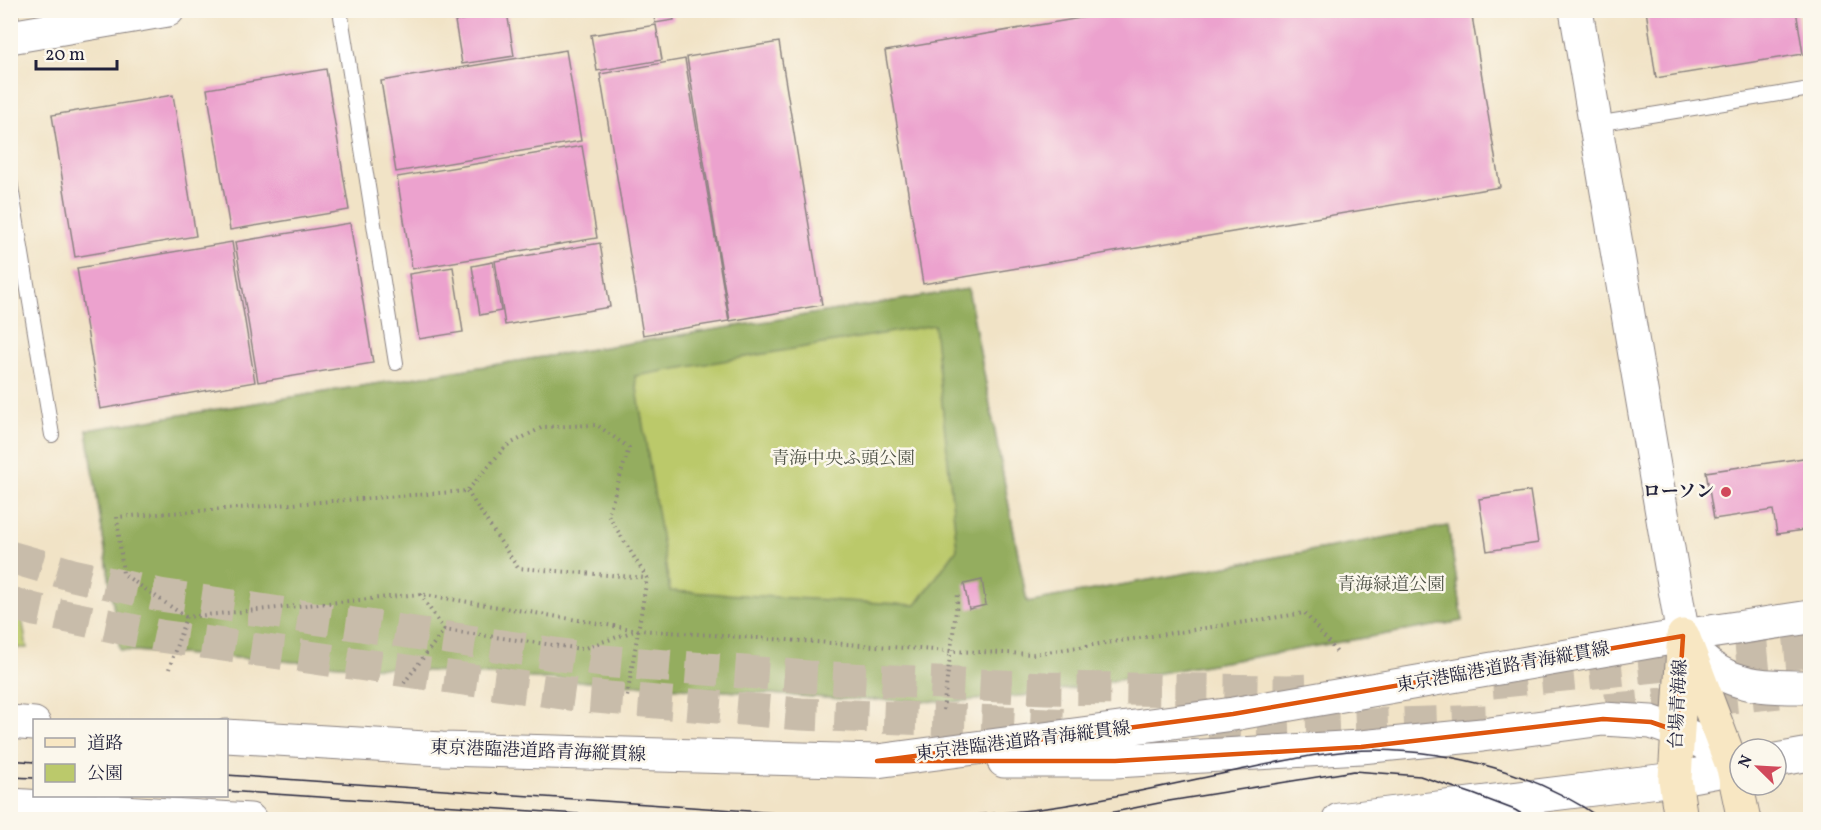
<svg xmlns="http://www.w3.org/2000/svg" width="1821" height="830" font-family="Vollkorn,'Noto Serif JP',serif">
<style>
.green{fill:#bbc96b;stroke:#6e7653;stroke-width:1.5}
.forest{fill:#94ad5f;stroke:#5b684d;stroke-width:1.5;fill-rule:evenodd}
.building{fill:#eca2ce}
.lines{fill:none;stroke-linecap:round;stroke-linejoin:round}
.tertiary-tunnel{stroke:#c8bcaa;stroke-width:33;stroke-dasharray:33 16;stroke-linecap:butt}
.service-casing{stroke:#8a8280;stroke-width:16}
.tertiary-casing{stroke:#8a8280;stroke-width:35}
.secondary-casing{stroke:#8a8280;stroke-width:35}
.path{stroke:#8a8280;stroke-width:4;stroke-dasharray:1.5 4.5;stroke-linecap:butt}
.service{stroke:#fff;stroke-width:14}
.tertiary{stroke:#fff;stroke-width:33}
.secondary{stroke:#f8e7c3;stroke-width:33}
.tram{stroke:#22223b;stroke-width:1.5}
.marked{fill:none;stroke:#de560e;stroke-width:4.5;stroke-linejoin:round}
.poi-dot{fill:#d1495b;stroke:#fbf7ec;stroke-width:2}
.labels{text-anchor:middle;dominant-baseline:central;stroke-width:5;stroke-linejoin:round;paint-order:stroke}
.park-label{font-size:18px;fill:#505449;stroke:#fbf7ec}
.poi-label{font-size:18px;font-weight:bold;fill:#22223b;stroke:#fbf7ec;text-anchor:end}
.street-label{font-size:18px;fill:#22223b;stroke:#fbf7ec}
</style>
<rect width="100%" height="100%" fill="#fbf7ec"/>
<filter id="ink" filterUnits="userSpaceOnUse"><feTurbulence type="fractalNoise" baseFrequency=".0167" numOctaves="2"/><feDisplacementMap in="SourceGraphic" scale="12" xChannelSelector="R" yChannelSelector="G"/><feConvolveMatrix kernelMatrix="1 2 1 2 8 2 1 2 1" color-interpolation-filters="sRGB"/></filter>
<filter id="wash" filterUnits="userSpaceOnUse"><feTurbulence type="fractalNoise" baseFrequency=".008" numOctaves="4" result="noise"/><feDisplacementMap in="SourceGraphic" scale="24" xChannelSelector="R" yChannelSelector="G"/><feGaussianBlur stdDeviation="1.35" result="paint"/><feColorMatrix in="noise" values="0 0 0 0 0 0 0 0 0 0 0 0 0 0 0 0 0 1.4 0 .05"/><feComposite in="paint" operator="in"/></filter>
<g filter="url(#wash)">
<rect width="100%" height="100%" fill="#f1e3c6"/>
<path class="green" d="M968,289L1027,602L1448,526L1463,621L1031,695L951,702L843,699L120,650L87,430Z
M11,553L27,648H11Z"/>
<path class="forest" d="M968,289L1027,602L1448,526L1463,621L1031,695L951,702L843,699L120,650L87,430ZM934,325L957,549L916,605L670,591L635,376Z"/>
<g id="blocks">
<path class="building" d="M653,10H672L674,20L655,23Z
M1128,10H1471L1500,187L923,284L885,51Z
M1646,10H1796L1803,54L1656,78Z
M507,12L514,56L462,64L455,21Z
M656,25L662,60L597,71L591,35Z
M779,42L822,305L730,321L687,57Z
M566,50L581,141L396,172L381,81Z
M685,59L729,321L643,335L600,74Z
M326,69L349,210L230,230L207,89Z
M173,95L196,236L75,257L52,115Z
M582,146L597,238L412,269L397,177Z
M350,223L373,363L258,382L235,242Z
M232,242L255,382L100,409L77,268Z
M600,243L610,307L505,325L495,261Z
M493,262L501,311L480,315L472,266Z
M453,267L463,332L419,339L409,274Z
M1810,457V529L1777,534L1773,510L1714,519L1706,472Z
M1530,491L1538,543L1487,551L1479,499Z
M982,580L986,605L969,609L964,584Z"/>
</g>
</g>
<g filter="url(#ink)">
<use href="#blocks" fill-opacity="0" stroke="#8a8280" stroke-width="1.5"/>
<g class="lines">
<path class="tertiary-tunnel" d="M10,557L73,575L160,595L602,661L809,677L1046,688L1287,691L1312,690
M10,603L35,610L160,636L584,696L801,714L1075,725
M1492,682L1810,651
M1606,710L1779,692
M1208,727L1282,728L1486,721"/>
<g class="service-casing">
<path id="service" d="M340,10L396,363
M10,12L15,36
M1596,124L1810,89
M10,181L52,435"/>
</g>
<g class="tertiary-casing">
<path id="tertiary" d="M1576,10L1683,636C1688,643 1692,650 1697,655C1728,688 1769,687 1810,687
M10,37L168,10
M10,722L34,724
M226,736L442,749L877,761L1233,714L1683,636L1810,617
M1776,760L1810,754
M1004,761H1115L1361,747L1482,735L1603,719L1651,722L1677,731L1704,743L1733,768
M10,805L250,820
M1339,820L1675,779L1740,767"/>
</g>
<g class="secondary-casing">
<path id="secondary" d="M1683,636L1733,768L1744,820
M1681,820L1675,779L1683,647"/>
</g>
<path class="path" d="M467,491L518,568L647,578
M420,594L444,630
M186,617L123,574L117,517L467,491L506,446L543,427L597,425L629,448L608,515L647,578L627,697
M169,669L186,617L420,594L638,630L950,651L1033,654L1305,613L1339,655
M404,683L444,630L582,649L637,630
M943,710L958,595"/>
<use href="#service" class="service"/>
<use href="#tertiary" class="tertiary"/>
<use href="#secondary" class="secondary"/>
<path class="tram" d="M10,760L34,762
M226,775L849,818C922,817 995,817 1067,805C1126,795 1186,781 1245,769C1288,760 1332,750 1375,750C1455,751 1537,773 1603,820
M10,777L34,778
M226,791L672,820
M1074,820L1169,801L1354,771L1420,776L1473,794L1515,810L1532,820"/>
</g>
</g>
<path class="marked" d="M1683,636L1677,731L1651,722L1603,719L1361,747L1115,761H877L1233,714Z"/>
<circle class="poi-dot" cx="1726" cy="492" r="6"/>
<g class="labels">
<g class="park-label">
<text x="843" y="459">青海中央ふ頭公園</text>
<text x="1391" y="585">青海緑道公園</text>
</g>
<g class="poi-label">
<text x="1714" y="492">ローソン</text>
</g>
<g class="street-label">
<text transform="translate(1503 668) rotate(-10)">東京港臨港道路青海縦貫線</text>
<text transform="translate(1679 704) rotate(-87)">台場青海線</text>
<text transform="translate(1023 742) rotate(-7)">東京港臨港道路青海縦貫線</text>
<text transform="translate(538 752) rotate(2)">東京港臨港道路青海縦貫線</text>
</g>
</g>
<rect width="1821" height="830" fill="none" stroke="#fbf7ec" stroke-width="36"/>
<rect x="33" y="719" width="195" height="78" fill="#fbf7ec" stroke="#a4a2a5" stroke-width="1.5"/>
<rect x="45" y="738" width="30" height="9" fill="#f8e7c3" stroke="#a4a2a5" stroke-width="1.5"/>
<text x="87" y="749" font-size="18" fill="#22223b">道路</text>
<rect x="45" y="764" width="30" height="18" fill="#bbc96b" stroke="#a4a2a5" stroke-width="1.5"/>
<text x="87" y="779" font-size="18" fill="#22223b">公園</text>
<g transform="translate(1758 767) rotate(294)"><circle r="28" fill="#fbf7ec" stroke="#a4a2a5" stroke-width="1.5"/>
<path d="M0-4.5L10 22L0 15L-10 22Z" fill="#d1495b"/>
<text y="-9" font-size="16" font-weight="bold" text-anchor="middle" fill="#22223b">N</text>
</g>
<path d="M36 60v9h81v-9" fill="none" stroke="#22223b" stroke-width="3"/>
<text x="45" y="60" font-size="18" fill="#22223b" stroke="#fbf7ec" stroke-width="4.5" paint-order="stroke">20 m</text>
</svg>
